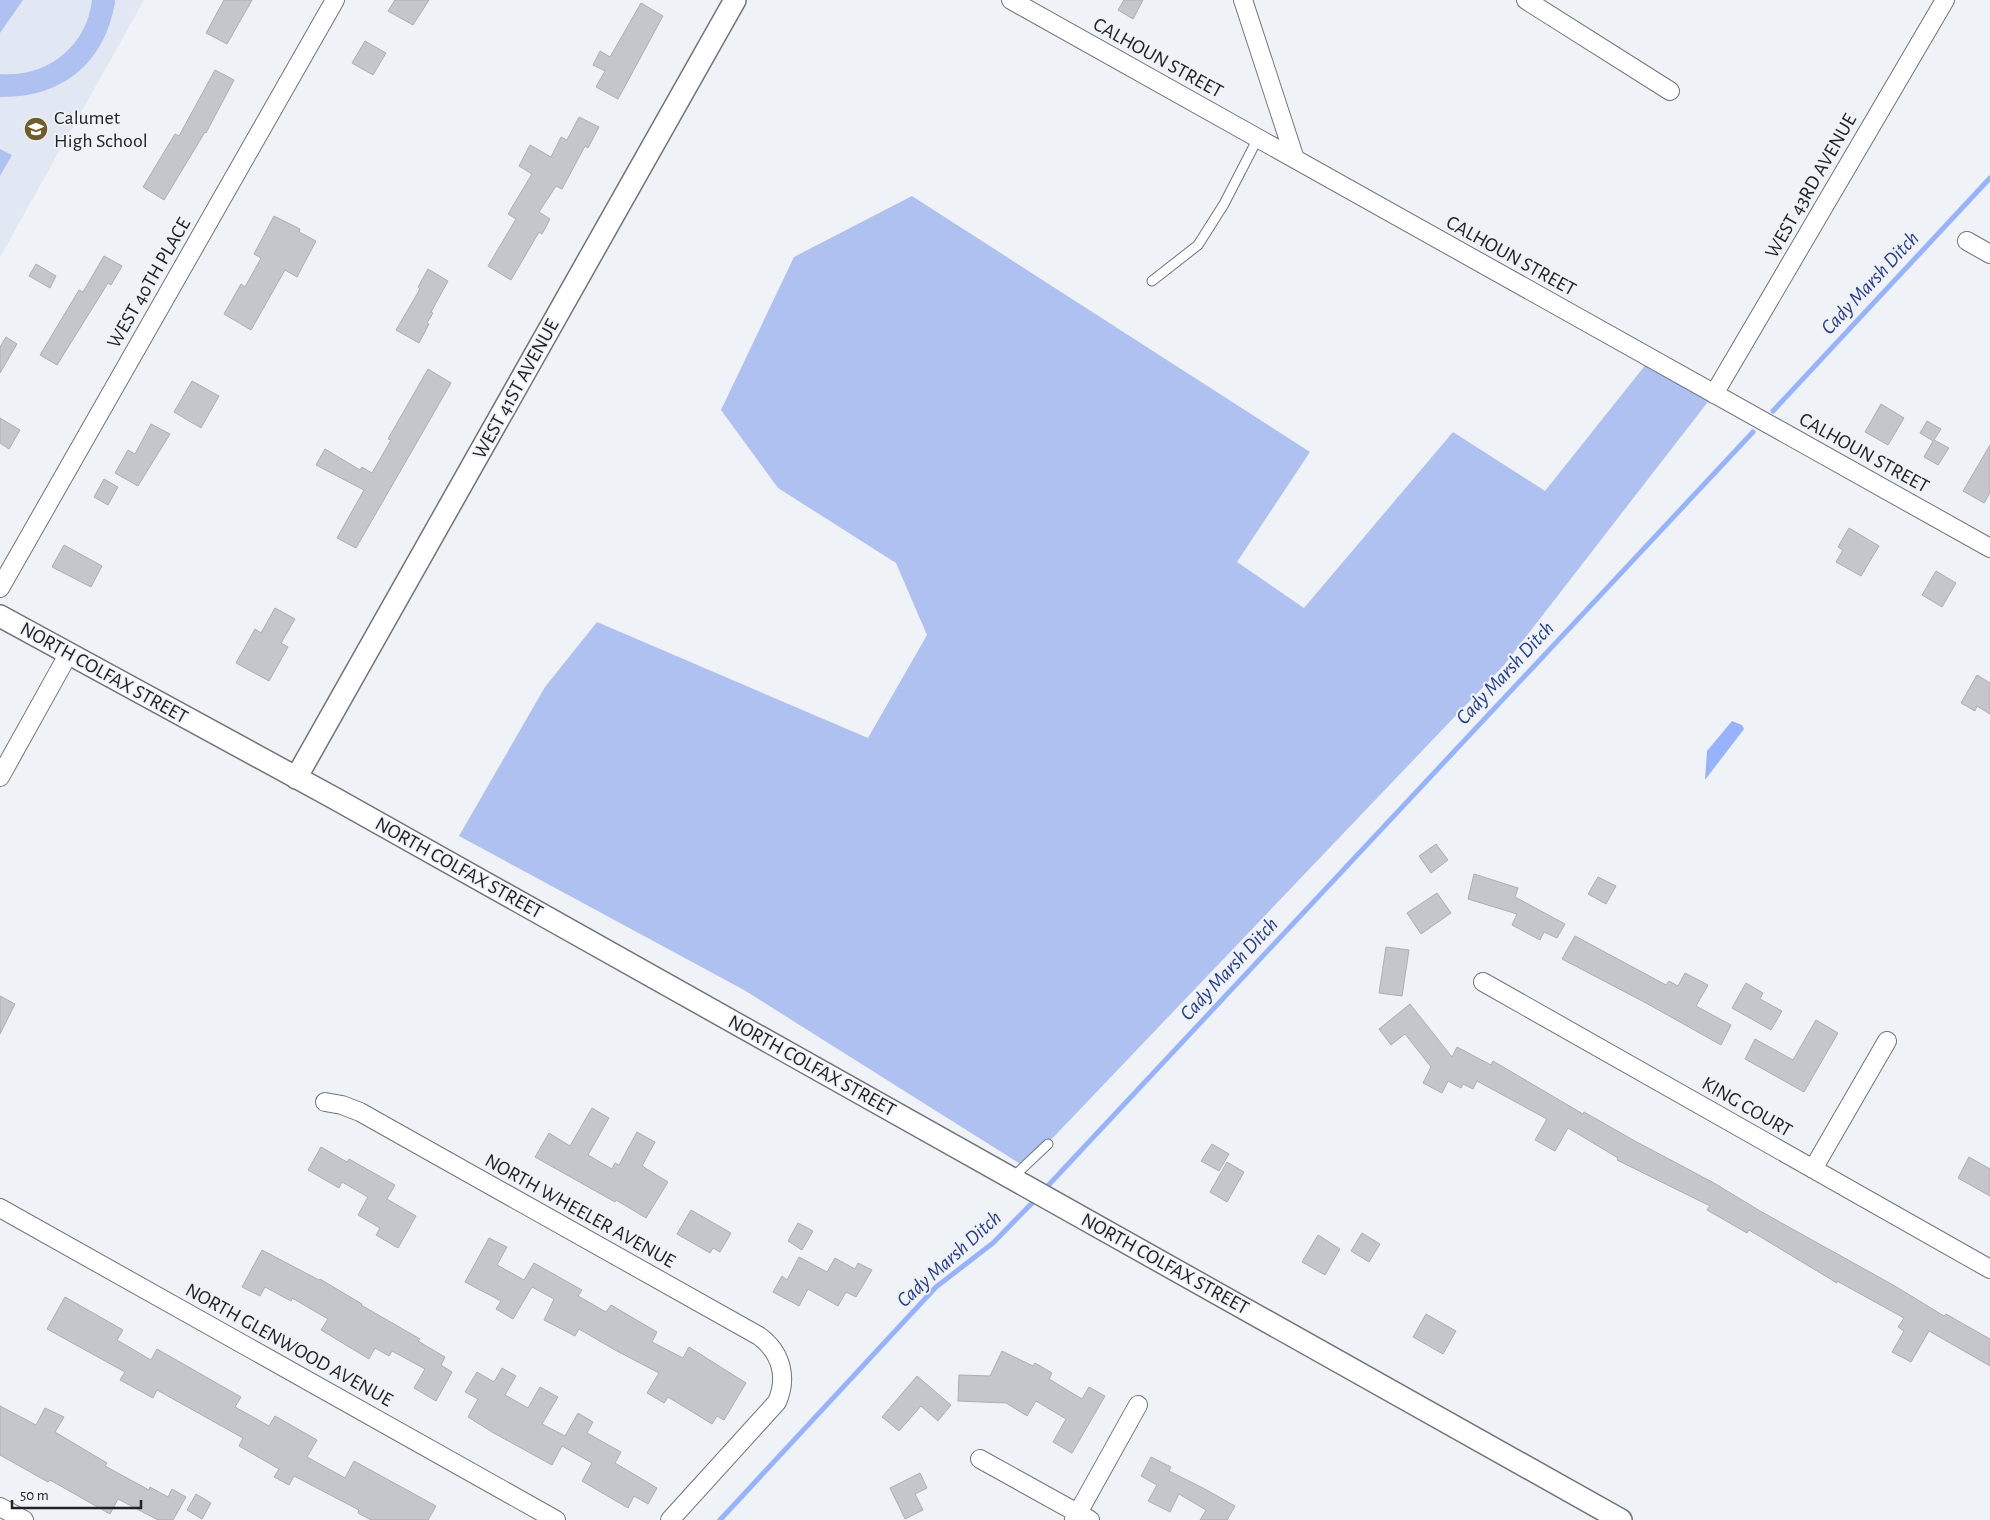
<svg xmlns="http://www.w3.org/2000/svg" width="1990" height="1520" font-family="'Alegreya Sans',sans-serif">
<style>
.built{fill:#e2e7f4}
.green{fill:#afc1f0}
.water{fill:#98b3fe}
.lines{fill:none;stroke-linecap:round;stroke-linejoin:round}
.stream{stroke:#98b3fe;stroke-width:5}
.building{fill:#c4c6cb;stroke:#acaeb4}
.service-casing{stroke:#727479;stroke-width:11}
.minor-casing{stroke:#727479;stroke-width:20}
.tertiary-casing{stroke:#727479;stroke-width:24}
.service{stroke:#fff;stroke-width:9}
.minor{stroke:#fff;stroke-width:18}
.tertiary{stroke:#fff;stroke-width:21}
.labels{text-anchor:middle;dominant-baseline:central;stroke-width:4;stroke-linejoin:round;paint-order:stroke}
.street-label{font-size:20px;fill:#212224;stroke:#eff2f7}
.poi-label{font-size:20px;fill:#212224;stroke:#eff2f7;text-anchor:start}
.water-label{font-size:21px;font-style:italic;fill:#263a8e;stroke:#eff2f7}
</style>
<rect width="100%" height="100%" fill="#eff2f7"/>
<path class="built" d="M0,0H144L0,257Z"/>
<path class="green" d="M0,0H23L0,33Z
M92,0H115V3C104,64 62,98 0,97V74C46,78 87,47 92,0Z
M0,149L12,155L0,176Z
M912,196L1310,452L1237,562L1304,608L1453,432L1545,491L1651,358L1714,394L1504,665L1025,1167L744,990L459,836L545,687L597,622L868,738L927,635L896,563L778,488L721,410L794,257Z"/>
<path class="water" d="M1732,721L1742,725L1744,729L1705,780L1707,751Z"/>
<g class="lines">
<path class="stream" d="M1773,411L1990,178
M1043,1191L1753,432
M720,1520L936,1287L993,1243L1038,1197"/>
</g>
<path class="building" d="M224,0H252L227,44L206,33Z
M395,0H429L413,25L388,11Z
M1124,0H1143L1133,19L1118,10Z
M641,3L663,16L618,99L596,87L605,71L593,65L600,51L610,57Z
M365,41L386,53L373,75L352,63Z
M215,70L234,80L206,133L205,132L164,200L143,187L175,134L179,136Z
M579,117L599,127L588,148L585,146L562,189L556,186L539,212L550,219L542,234L539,232L511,280L488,266L516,219L508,214L532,174L519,166L530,145L551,157L561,137L567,140Z
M274,216L300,229L299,232L316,241L297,277L285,270L251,330L224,314L241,284L245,287L261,258L254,254Z
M104,256L122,266L111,285L108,283L57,365L40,355L79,290L83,292Z
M36,264L56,276L50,288L29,276Z
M428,269L448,281L431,312L433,313L427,323L429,324L419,343L396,330L420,289L418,287Z
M6,337L17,344L0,373V347Z
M428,369L451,383L356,548L337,538L364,490L316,465L325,449L360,470L362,467L372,473L391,440L388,439Z
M192,381L219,396L201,428L174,412Z
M1881,404L1904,418L1888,445L1865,432Z
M0,418L20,430L9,449L0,443Z
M1927,421L1941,429L1934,440L1949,448L1938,465L1924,457L1933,441L1920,433Z
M151,424L170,434L138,486L115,473L128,450L135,454Z
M1990,445V493L1984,503L1963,491Z
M104,479L118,487L108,505L94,497Z
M1849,528L1879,546L1861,576L1836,562L1843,550L1838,547Z
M64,545L102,566L91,587L52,567Z
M1936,571L1956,583L1942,607L1922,595Z
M275,608L295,619L281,643L288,647L269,681L236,663L255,629L261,633Z
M1977,675L1990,683V714L1977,706L1975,711L1961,703Z
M1436,844L1448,860L1431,873L1419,856Z
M1474,874L1518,888L1515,897L1565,924L1557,938L1544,932L1540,940L1512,925L1517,914L1468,899Z
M1598,877L1616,886L1606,904L1588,894Z
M1437,893L1451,913L1421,934L1407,913Z
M1575,936L1666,985L1669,981L1678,986L1685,973L1708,985L1696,1006L1731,1025L1721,1045L1646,1003L1562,959Z
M1386,947L1409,950L1402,996L1379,993Z
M1746,983L1763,993L1760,999L1782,1011L1771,1030L1732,1008Z
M0,996L15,1004L0,1034Z
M1410,1004L1452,1057L1457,1047L1491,1065L1493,1061L1583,1114L1584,1112L1635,1141L1714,1183L1760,1211L1895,1286L1944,1316L1946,1314L1990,1339V1366L1929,1331L1911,1362L1892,1352L1904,1331L1898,1327L1904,1318L1837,1281V1283L1749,1230L1747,1233L1707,1210L1710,1206L1617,1160L1618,1158L1568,1128L1555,1151L1535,1140L1547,1119L1477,1081L1473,1089L1463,1084L1461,1088L1448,1081L1442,1093L1423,1083L1431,1067L1405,1034L1391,1045L1379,1029Z
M1816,1020L1838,1033L1804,1092L1745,1059L1755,1039L1793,1060Z
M592,1108L609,1118L588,1155L612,1169L615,1163L619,1165L637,1132L655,1142L642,1166L668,1182L646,1218L616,1200L615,1202L535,1157L549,1133L570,1146Z
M1212,1144L1229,1154L1219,1171L1201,1161Z
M321,1147L347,1162L349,1159L395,1185L387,1199L416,1216L398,1248L376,1235L380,1228L358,1215L368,1197L342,1182L339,1188L308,1170Z
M1969,1157L1990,1169V1196L1958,1178Z
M1227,1162L1244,1172L1227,1202L1210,1192Z
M691,1210L731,1233L720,1252L713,1248L710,1253L677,1234Z
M798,1223L813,1231L802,1250L788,1241Z
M1362,1233L1380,1244L1369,1262L1351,1251Z
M1318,1235L1340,1249L1325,1275L1302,1262Z
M489,1238L507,1247L497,1265L524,1280L534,1263L582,1290L578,1296L606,1312L611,1305L657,1332L652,1342L683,1358L689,1347L746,1383L724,1420L717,1416L712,1424L668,1397L664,1403L647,1393L659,1373L615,1350L579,1329L575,1336L544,1320L554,1299L532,1287L513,1319L496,1309L501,1301L465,1282Z
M262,1250L319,1280L320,1279L362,1304L361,1305L420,1339L418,1341L445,1357L441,1365L452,1372L436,1401L414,1388L425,1369L392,1351L389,1356L375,1348L369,1359L321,1330L328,1319L292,1298L291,1301L265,1287L260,1296L242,1287Z
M799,1257L827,1272L835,1258L855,1269L858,1263L872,1270L856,1297L846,1292L838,1306L808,1289L799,1306L773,1292L782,1276L787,1280Z
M65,1297L123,1330L117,1340L151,1360L157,1349L241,1397L235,1407L269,1426L275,1416L317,1440L307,1457L345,1478L354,1461L436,1506L428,1520H371L358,1513L359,1510L294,1476L289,1485L274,1477L279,1469L239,1446L243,1438L157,1390L153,1398L120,1380L125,1372L47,1329Z
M1426,1314L1456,1331L1443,1354L1413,1337Z
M1002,1351L1033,1366L1035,1363L1052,1373L1049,1379L1082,1399L1089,1387L1105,1396L1072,1453L1053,1442L1066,1419L1036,1401L1027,1416L1006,1403L958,1401L959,1375L990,1376Z
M502,1368L516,1376L505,1395L528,1408L540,1387L558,1397L542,1424L565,1436L578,1413L593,1422L587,1433L621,1452L615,1463L657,1488L648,1504L634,1496L628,1508L582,1481L592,1463L562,1446L552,1465L492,1432L468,1417L478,1399L465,1392L477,1372L494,1382Z
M917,1376L951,1405L938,1421L921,1406L899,1431L882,1417Z
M0,1406L36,1425L45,1408L64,1417L55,1432L107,1463L105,1466L149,1490L150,1487L168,1497L172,1489L186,1497L173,1520H158L118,1499L110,1514L50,1480L48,1482L0,1455Z
M1151,1457L1171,1467L1169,1471L1203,1488L1235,1506L1227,1520H1200L1206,1510L1179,1494L1170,1512L1148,1501L1157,1485L1141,1476Z
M920,1473L927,1488L915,1494L923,1510L905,1519L890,1488Z
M196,1494L211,1503L202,1519L187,1510Z"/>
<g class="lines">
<g class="service-casing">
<path id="service" d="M1152,281L1198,245L1224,204L1258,138
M1012,1178L1048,1144"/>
</g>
<g class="minor-casing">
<path id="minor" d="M1011,0L1990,548
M1243,0L1295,159
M1526,0L1670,91
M1967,241L1990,254
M1714,394L1945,0
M0,588L335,0
M0,777L69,653
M1483,982L1990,1269
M325,1102L342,1105L360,1112L759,1336C781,1352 788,1377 777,1402L670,1520
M1813,1169L1887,1041
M0,1208L556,1520
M980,1459L1090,1520
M0,1507L24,1520
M1074,1520L1138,1405"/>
</g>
<g class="tertiary-casing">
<path id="tertiary" d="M0,616L334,798L1621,1520
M296,778L735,0"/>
</g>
<use href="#service" class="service"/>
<use href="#minor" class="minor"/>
<use href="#tertiary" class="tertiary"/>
</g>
<defs>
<g id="school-disc" transform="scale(1.25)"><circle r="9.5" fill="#6f5d2b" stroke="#eff2f7"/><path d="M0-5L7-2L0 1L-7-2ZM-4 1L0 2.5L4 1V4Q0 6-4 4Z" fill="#fff"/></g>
</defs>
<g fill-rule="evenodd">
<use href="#school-disc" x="36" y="129"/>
</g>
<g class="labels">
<g class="street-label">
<text transform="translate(1158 58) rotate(29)">CALHOUN STREET</text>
<text transform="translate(1811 186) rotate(-60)">WEST 43RD AVENUE</text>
<text transform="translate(1511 256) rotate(29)">CALHOUN STREET</text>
<text transform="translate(149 283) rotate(-60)">WEST 40TH PLACE</text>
<text transform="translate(516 389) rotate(-61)">WEST 41ST AVENUE</text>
<text transform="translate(1864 453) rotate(29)">CALHOUN STREET</text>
<text transform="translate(104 673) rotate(29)">NORTH COLFAX STREET</text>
<text transform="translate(459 868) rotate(29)">NORTH COLFAX STREET</text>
<text transform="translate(812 1066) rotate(29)">NORTH COLFAX STREET</text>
<text transform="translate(1747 1107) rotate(30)">KING COURT</text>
<text transform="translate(580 1211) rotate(29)">NORTH WHEELER AVENUE</text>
<text transform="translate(1165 1264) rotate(29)">NORTH COLFAX STREET</text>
<text transform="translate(289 1345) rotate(29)">NORTH GLENWOOD AVENUE</text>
</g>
<g class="poi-label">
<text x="54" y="118">Calumet<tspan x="54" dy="23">High School</tspan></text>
</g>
<g class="water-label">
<text transform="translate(1870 283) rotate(-47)">Cady Marsh Ditch</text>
<text transform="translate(1505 673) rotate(-47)">Cady Marsh Ditch</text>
<text transform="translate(1229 969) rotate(-47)">Cady Marsh Ditch</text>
<text transform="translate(949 1259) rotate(-42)">Cady Marsh Ditch</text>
</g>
</g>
<path d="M12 1500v8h129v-8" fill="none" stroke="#212224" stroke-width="2.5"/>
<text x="20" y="1500" font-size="15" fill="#212224" stroke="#eff2f7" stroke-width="4" paint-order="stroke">50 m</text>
</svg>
